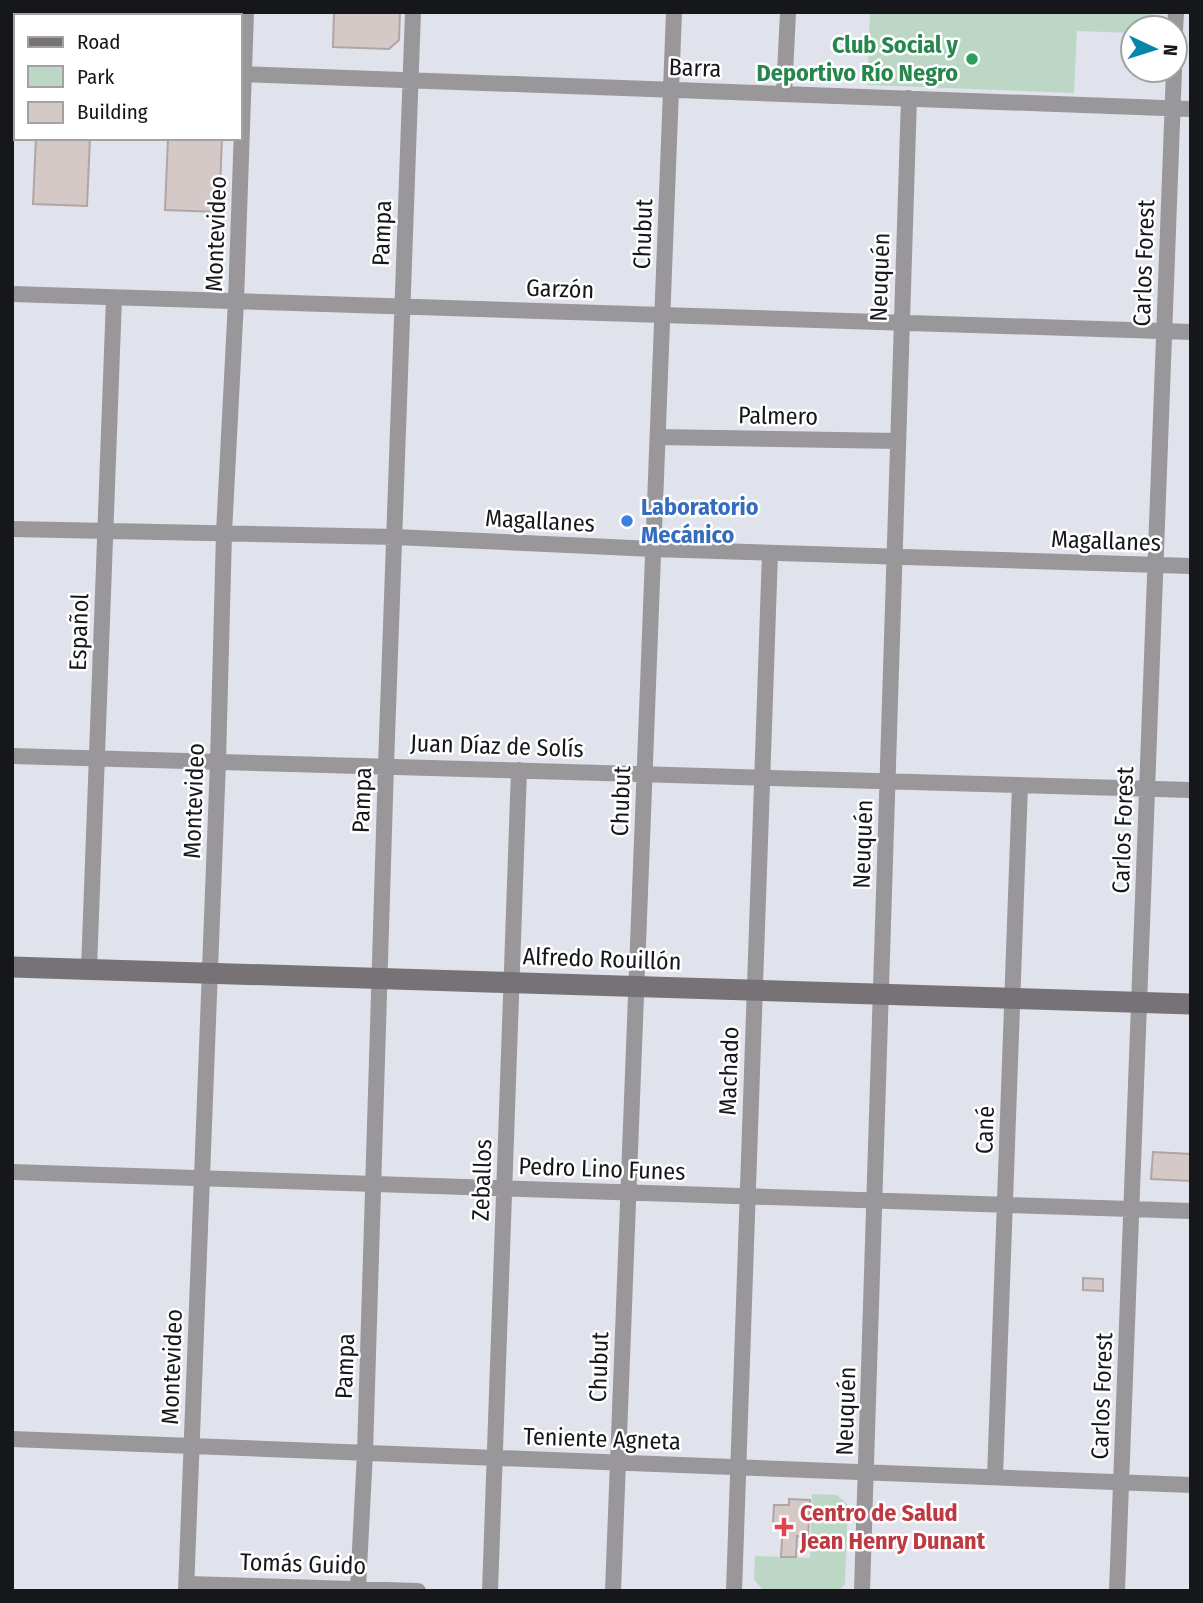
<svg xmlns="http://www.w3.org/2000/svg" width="1203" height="1603" font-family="'Fira Sans Condensed',sans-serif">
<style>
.green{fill:#bdd7c7}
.building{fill:#d5c9c8;stroke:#b0a5a4;stroke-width:2}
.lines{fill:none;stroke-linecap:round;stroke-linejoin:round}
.street{stroke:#9a979a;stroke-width:16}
.secondary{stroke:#777276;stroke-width:21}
.leisure-dot{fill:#2e9e5b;stroke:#fff;stroke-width:2.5}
.shop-dot{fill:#3f7fe0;stroke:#fff;stroke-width:2.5}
.health-dot{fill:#e0444e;stroke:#fff;stroke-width:2.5}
.labels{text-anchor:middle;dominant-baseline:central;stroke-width:5;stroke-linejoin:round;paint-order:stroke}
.leisure-label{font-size:24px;font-weight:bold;fill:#27864d;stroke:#fff;text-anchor:end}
.street-label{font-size:24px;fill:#16171a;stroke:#fff}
.shop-label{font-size:24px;font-weight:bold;fill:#366cbe;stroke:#fff;text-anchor:start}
.health-label{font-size:24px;font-weight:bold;fill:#be3a42;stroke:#fff;text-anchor:start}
</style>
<rect width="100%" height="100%" fill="#e0e3ec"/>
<path class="green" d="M14,12H225L224,16H16V49H13Z
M870,12H1153L1152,28H1133V33L1077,31L1074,93L867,85Z
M812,1494L837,1495L848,1505L845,1584L838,1591L762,1589L754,1580L755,1556L810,1558Z"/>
<path class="building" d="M334,12H400L399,40L389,49L333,47Z
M36,138H90L87,206L33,204Z
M168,138H222L219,212L165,210Z
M1153,1152L1191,1154V1181L1151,1179Z
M1083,1278L1103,1279V1291L1083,1290Z
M789,1499L810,1500L808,1537L797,1536L796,1557H781L783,1523H773L774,1505H789Z"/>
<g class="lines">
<path class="street" d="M1175,31L1176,12
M12,66H16
M240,74L1191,109
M784,94L788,12
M12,294L1191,332
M658,437L898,441
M12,529L395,537L653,549L1191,566
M12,756L1191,790
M89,969L114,298
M12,1172L1191,1211
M12,1439L1191,1485
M995,1477L1020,785
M187,1584L418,1591
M358,1588L365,1452L386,765L413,12
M186,1591L218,762L224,533L236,301L246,12
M490,1591L519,770
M613,1591L674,12
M734,1591L770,553
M862,1591L909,98
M1117,1591L1174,70"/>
<path class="secondary" d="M12,967L1191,1004"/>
</g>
<circle class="leisure-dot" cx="972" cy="59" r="7"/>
<circle class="shop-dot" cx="627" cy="521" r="7"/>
<path class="health-dot" d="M780.5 1516.5h7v7h7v7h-7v7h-7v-7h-7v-7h7z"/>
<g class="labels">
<g class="leisure-label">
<text x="958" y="45">Club Social y<tspan x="958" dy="28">Deportivo Río Negro</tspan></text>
</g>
<g class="street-label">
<text transform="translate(695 68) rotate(2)">Barra</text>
<text transform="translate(382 233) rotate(-88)">Pampa</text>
<text transform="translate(216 234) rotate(-88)">Montevideo</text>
<text transform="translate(643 234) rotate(-88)">Chubut</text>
<text transform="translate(1144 263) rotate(-88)">Carlos Forest</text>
<text transform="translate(880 277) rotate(-88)">Neuquén</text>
<text transform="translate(560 289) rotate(2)">Garzón</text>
<text transform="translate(778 416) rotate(1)">Palmero</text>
<text transform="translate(540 521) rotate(3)">Magallanes</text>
<text transform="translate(1106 541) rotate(2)">Magallanes</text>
<text transform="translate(79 632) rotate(-88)">Español</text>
<text transform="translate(497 746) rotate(2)">Juan Díaz de Solís</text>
<text transform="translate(362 800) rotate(-88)">Pampa</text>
<text transform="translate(194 801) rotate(-88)">Montevideo</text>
<text transform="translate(621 801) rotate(-88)">Chubut</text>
<text transform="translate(1123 830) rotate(-88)">Carlos Forest</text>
<text transform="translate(863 844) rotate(-88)">Neuquén</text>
<text transform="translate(602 959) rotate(2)">Alfredo Rouillón</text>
<text transform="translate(729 1071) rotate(-88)">Machado</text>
<text transform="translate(985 1130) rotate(-88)">Cané</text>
<text transform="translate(602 1169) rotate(2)">Pedro Lino Funes</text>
<text transform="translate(482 1180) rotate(-88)">Zeballos</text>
<text transform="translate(345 1366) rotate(-88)">Pampa</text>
<text transform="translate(172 1367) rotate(-88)">Montevideo</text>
<text transform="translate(599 1367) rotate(-88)">Chubut</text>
<text transform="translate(1102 1396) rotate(-88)">Carlos Forest</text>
<text transform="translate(846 1411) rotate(-88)">Neuquén</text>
<text transform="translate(602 1439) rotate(2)">Teniente Agneta</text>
<text transform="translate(303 1564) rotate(2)">Tomás Guido</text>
</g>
<g class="shop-label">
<text x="641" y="507">Laboratorio<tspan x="641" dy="28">Mecánico</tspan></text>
</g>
<g class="health-label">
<text x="800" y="1513">Centro de Salud<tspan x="800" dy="28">Jean Henry Dunant</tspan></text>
</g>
</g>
<rect width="1203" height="1603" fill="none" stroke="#16171a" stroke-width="28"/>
<rect x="14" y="14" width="228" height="126" fill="#ffffff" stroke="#a2a2a3" stroke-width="2"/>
<rect x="28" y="37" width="35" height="10" fill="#777276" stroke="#a2a2a3" stroke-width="2"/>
<text x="77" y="49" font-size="21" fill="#16171a">Road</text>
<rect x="28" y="66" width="35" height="21" fill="#bdd7c7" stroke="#a2a2a3" stroke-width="2"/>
<text x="77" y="84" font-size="21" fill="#16171a">Park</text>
<rect x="28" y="102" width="35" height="21" fill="#d5c9c8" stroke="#a2a2a3" stroke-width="2"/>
<text x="77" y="119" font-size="21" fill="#16171a">Building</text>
<g transform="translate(1154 49) rotate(94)"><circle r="33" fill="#ffffff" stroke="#a2a2a3" stroke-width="2"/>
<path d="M0-5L12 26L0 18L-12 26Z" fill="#0387a9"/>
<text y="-10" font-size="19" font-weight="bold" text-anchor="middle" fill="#16171a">N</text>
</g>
</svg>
